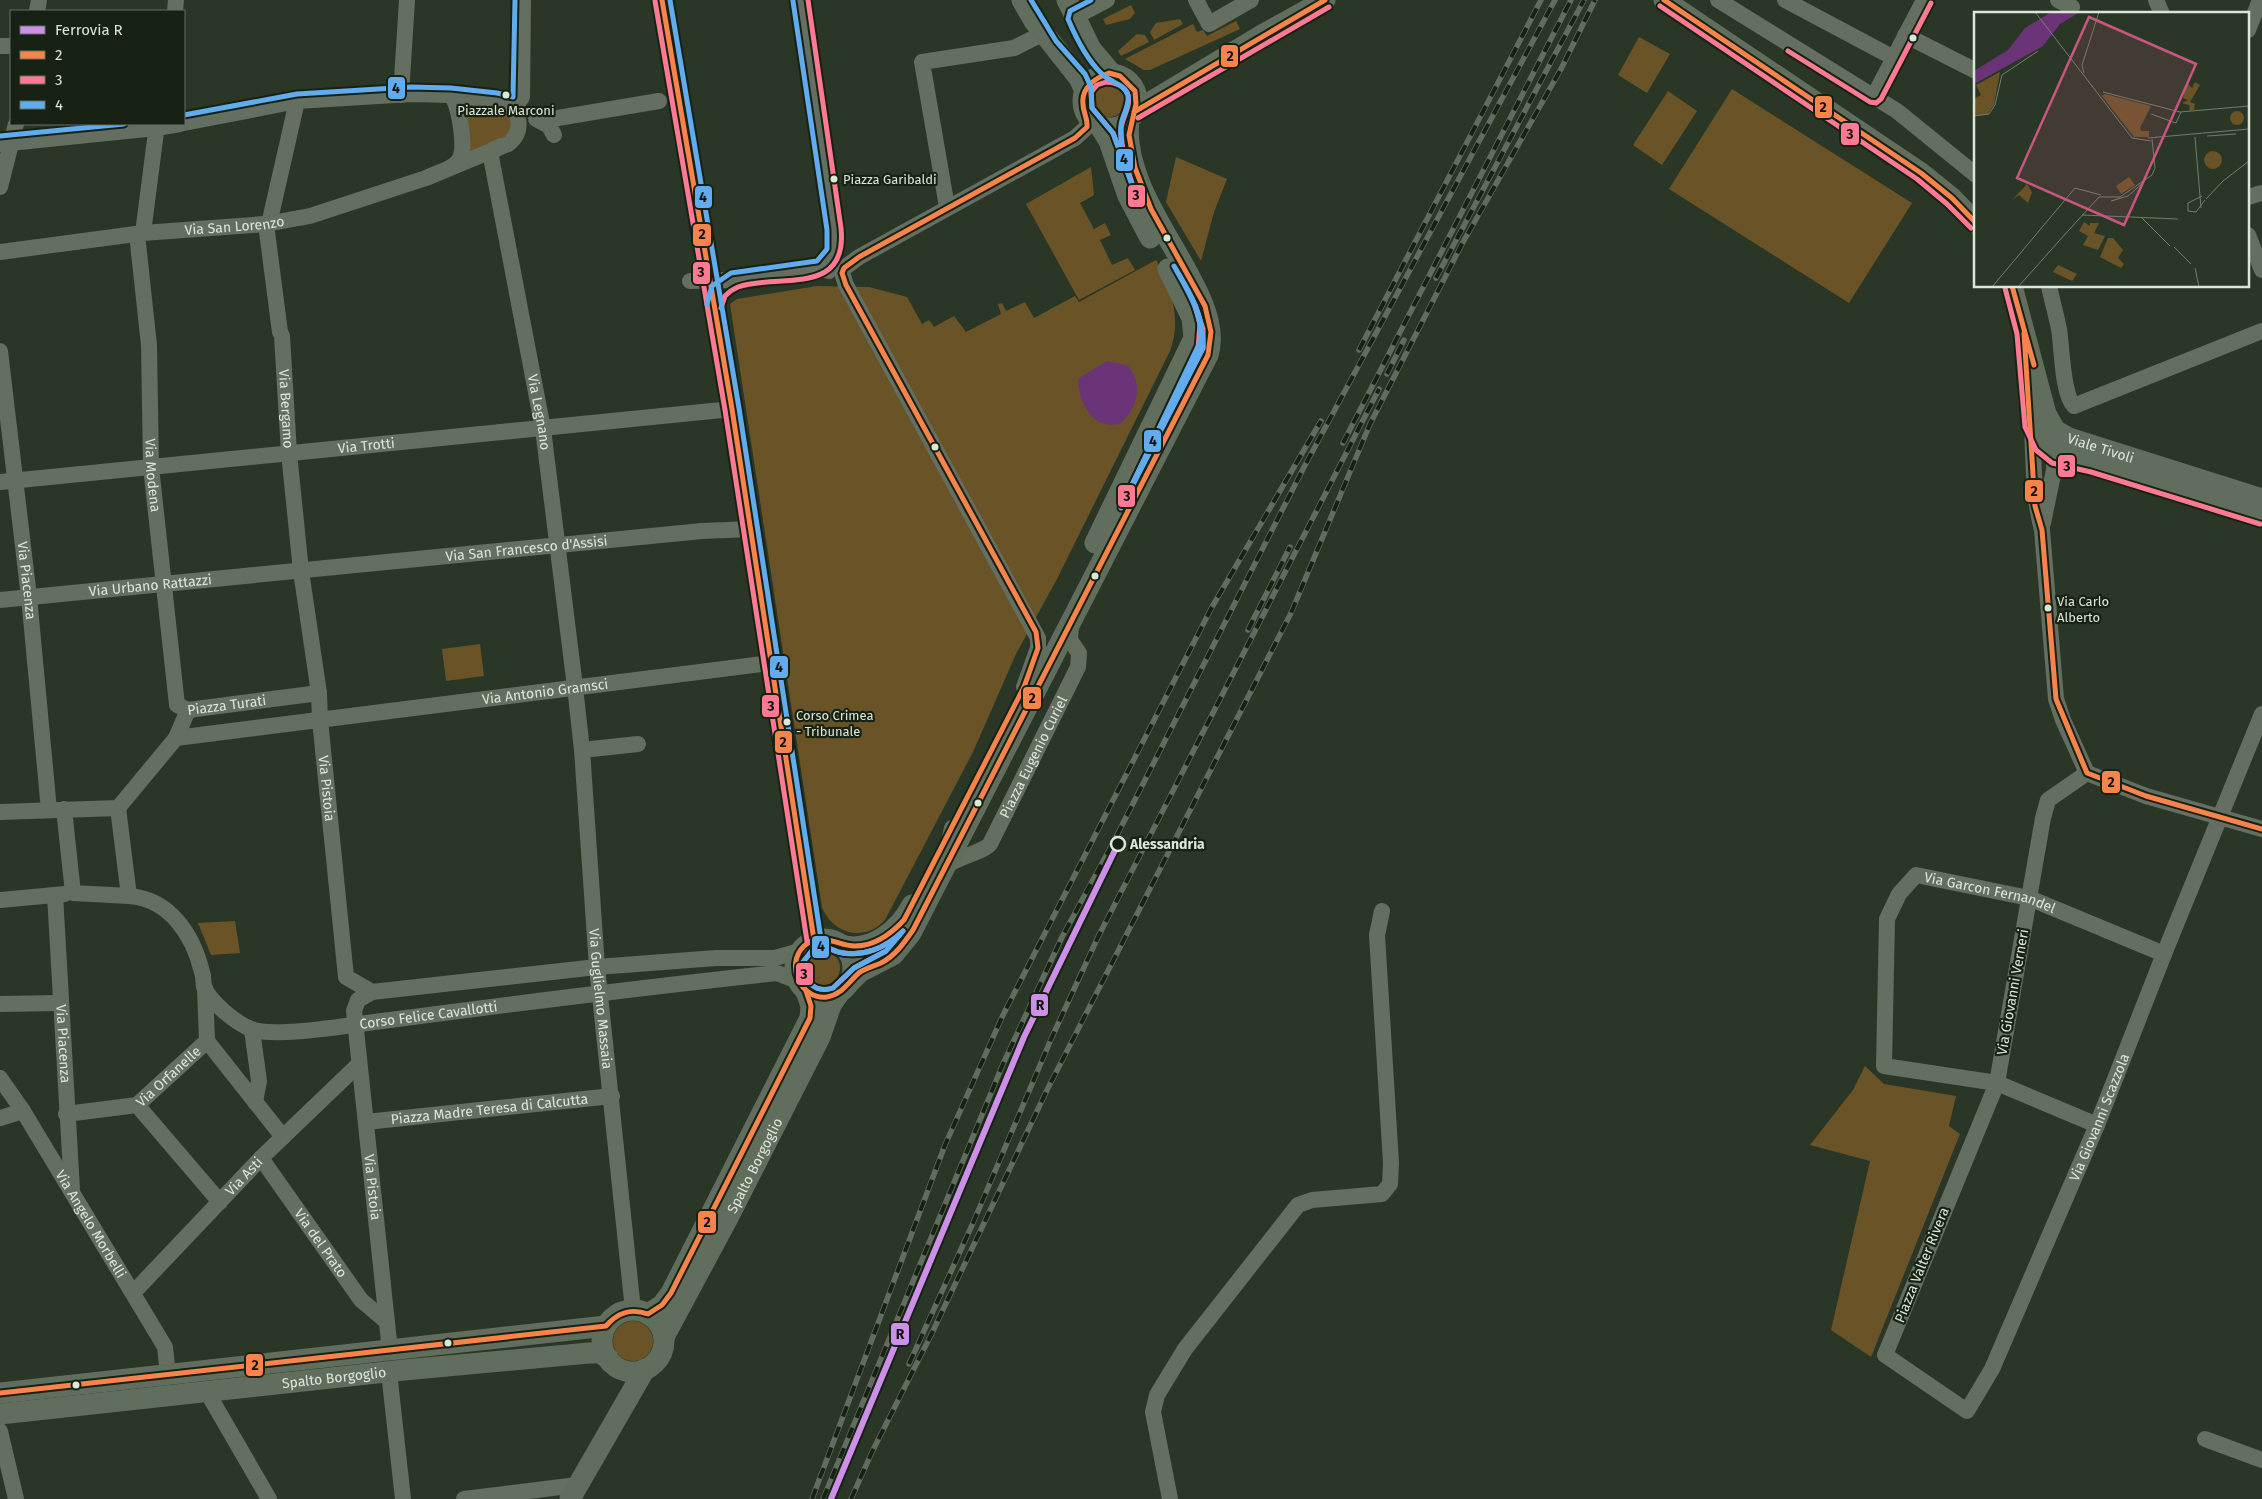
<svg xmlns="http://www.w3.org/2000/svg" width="2262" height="1499" font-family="'Fira Sans',sans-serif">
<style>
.green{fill:#6a5427}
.water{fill:#6c3478}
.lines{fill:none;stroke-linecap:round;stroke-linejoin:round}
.minor{stroke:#646e61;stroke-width:16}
.major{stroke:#616e5d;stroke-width:21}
.rail-casing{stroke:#626c60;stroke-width:5.5}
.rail{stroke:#172214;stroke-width:4;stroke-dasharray:11;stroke-linecap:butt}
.bus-1-casing{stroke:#172214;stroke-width:9}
.bus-2-casing{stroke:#172214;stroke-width:9}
.bus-3-casing{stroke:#172214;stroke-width:9}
.bus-1{stroke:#f8844c;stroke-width:5}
.bus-2{stroke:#fe7a93;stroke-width:5}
.bus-3{stroke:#60acee;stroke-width:5}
.rail-1-casing{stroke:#172214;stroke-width:10}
.rail-1{stroke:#ce8fe9;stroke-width:6}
.bus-dot{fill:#dae8d6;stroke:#172214;stroke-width:2}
.stop-dot{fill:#172214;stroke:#dae8d6;stroke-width:2.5}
.labels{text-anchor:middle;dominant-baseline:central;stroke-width:4.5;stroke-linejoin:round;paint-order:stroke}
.bus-label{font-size:13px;fill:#dae8d6;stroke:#172214;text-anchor:start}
.street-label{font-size:14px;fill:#dae8d6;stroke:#172214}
.stop-label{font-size:14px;font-weight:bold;fill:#dae8d6;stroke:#172214;text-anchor:start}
.inset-road{fill:none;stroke:#707e6d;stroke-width:1}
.view{fill:#c95680;fill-opacity:0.15;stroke:#c95680;stroke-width:2.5}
.inset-edge{fill:none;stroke:#dae8d6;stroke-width:2.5}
.line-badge{stroke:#172214;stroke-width:2}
.pale-badge-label{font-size:14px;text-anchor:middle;font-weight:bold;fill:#111}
</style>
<rect width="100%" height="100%" fill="#2a3727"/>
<path class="green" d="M1131,5L1135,13L1130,19L1106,25L1103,19Z
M1180,19L1183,24L1154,40L1150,32L1156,23Z
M1236,21L1240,29L1150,70H1144L1125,59L1193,24L1197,32L1203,30L1207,36Z
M1137,34L1145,35L1149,42L1121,56L1118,51Z
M1639,37L1670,54L1647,93L1618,75Z
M1092 100a17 17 0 1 1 34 0a17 17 0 1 1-34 0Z
M1732,89L1912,203L1849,303L1669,189Z
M1668,91L1697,111L1662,165L1633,145Z
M460,101L500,107L512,116L510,134L466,156Z
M1176,157L1227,179L1214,212L1201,261L1166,202Z
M1091,167L1094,195L1080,203L1094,229L1105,223L1111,235L1100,240L1112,265L1128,258L1135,270L1079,300L1026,204Z
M1156,260C1171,290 1182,318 1170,351L1057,579L1016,654L973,752L885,920C865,942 833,935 822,907L730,304L737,299L817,286L869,287L907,297L922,324L929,320L934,327L954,316L966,332L1001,314L998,304L1002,303L1006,311L1025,302L1034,318L1075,296L1079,302Z
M480,644L484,676L446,681L442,649Z
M235,921L240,953L211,955L198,923Z
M806 968a17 17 0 1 1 34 0a17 17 0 1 1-34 0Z
M1865,1066L1884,1084L1956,1096L1949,1126L1960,1134L1871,1357L1831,1330L1870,1161L1810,1145L1853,1090Z
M613 1341a20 20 0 1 1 40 0a20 20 0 1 1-40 0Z"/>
<path class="water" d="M1107,361L1127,365C1144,383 1138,408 1120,424C1097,428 1086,414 1080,394C1079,388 1077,384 1079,378Z"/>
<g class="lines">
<g class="minor">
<path d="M662,0L732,409L814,940"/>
<path d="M800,0L835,240L833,256L820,268"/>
<path d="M1196,0L1209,24L1251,0"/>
<path d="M1718,0L1897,111L1976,175"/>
<path d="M1785,0L1894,58"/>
<path d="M2058,0L2072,7"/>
<path d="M2156,0L2162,14"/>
<path d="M37,11L39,0"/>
<path d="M175,11L176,0"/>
<path d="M1075,17L1107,0"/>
<path d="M2248,30L2260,0"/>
<path d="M1905,35L1976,71"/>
<path d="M0,46H11"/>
<path d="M401,95L407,0"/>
<path d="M450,95C459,100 465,145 461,155C460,161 456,164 451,167"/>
<path d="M1874,96L1924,0"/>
<path id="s1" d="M297,101L272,211L270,220L266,224L280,332L282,336L289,453L301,571L319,693L320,720L346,977L372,992L597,967L716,958H775L800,951"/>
<path d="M536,119L549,126L554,135"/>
<path d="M540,121L659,101"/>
<path d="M184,123L297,101L411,94L450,95L496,100L516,106L522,97L523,0"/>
<path d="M0,144L156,128L180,124"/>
<path id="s2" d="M501,146L493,150L491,157L543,429L575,687L582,750L597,967L633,1310"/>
<path d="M0,187L16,124"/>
<path d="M2248,197L2262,193"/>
<path d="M947,207L922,62L1014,48L1042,34"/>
<path d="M143,233L157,124"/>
<path id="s3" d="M137,234L149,345L151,467L177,705L188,710"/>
<path d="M2248,235L2262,270"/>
<path id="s4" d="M0,252L143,233L266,224L310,216L426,178L508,144C523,133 522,112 505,102"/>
<path d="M690,281L734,280L820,268L829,271"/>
<path d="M2049,286C2052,300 2056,314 2059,329C2062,346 2062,394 2074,406L2262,331"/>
<path id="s5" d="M0,351L29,597L49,810"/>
<path d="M2032,431C2034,465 2033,497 2042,530L2056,699L2063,720L2087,773L2146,796L2262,829"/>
<path id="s6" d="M0,482L732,409"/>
<path d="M2043,523L2054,470L2055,443"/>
<path id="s7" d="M0,600L702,531L751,529"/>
<path d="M1024,687L1038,648V638L846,285L842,273L844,268L859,257L1075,138L1087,127L1088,116"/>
<path id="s8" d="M188,710L319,693"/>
<path id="s9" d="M176,738L770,663"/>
<path d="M582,750L638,744"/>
<path id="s10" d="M2087,773L2048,800L2043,818L1997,1083L1885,1355L1967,1411L1992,1369L2097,1125L2164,954L2262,714"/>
<path d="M64,809L73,893L129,896L118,808"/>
<path d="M0,812L118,808L176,738L188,710"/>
<path d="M952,828L949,842L957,852"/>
<path id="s11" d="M945,867C959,856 982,853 990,844L1078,667L1079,653L1070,640L1071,623"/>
<path id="s12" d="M55,895L72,1190"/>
<path id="s13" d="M129,896C170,899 193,935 202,972C204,977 203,983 204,987C211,1003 236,1023 251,1029C275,1039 361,1023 390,1020C519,1003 647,987 777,973L798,981"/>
<path d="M0,900L65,894"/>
<path d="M205,988L207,1041L283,1137"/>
<path id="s14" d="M372,992L358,1000L354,1011L390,1351"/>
<path d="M0,1004L60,1003"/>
<path d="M252,1030L259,1081L255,1102"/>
<path id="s15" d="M0,1078L23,1111L165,1347L168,1375"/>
<path d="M137,1105L220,1202"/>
<path id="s16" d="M66,1114L137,1105L207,1041"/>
<path d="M0,1118L23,1111"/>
<path id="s17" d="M366,1122L612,1096"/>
<path id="s18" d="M2097,1125L1997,1083L1884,1066L1887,919L1899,894L1916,875L2029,898L2164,954"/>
<path id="s19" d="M261,1158L361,1300L387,1322"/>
<path id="s20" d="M133,1293L261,1158L359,1064"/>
<path d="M389,1372L403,1499"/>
<path d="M207,1392L269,1499"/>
<path d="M0,1431L16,1499"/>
<path d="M2205,1439L2262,1460"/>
<path d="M464,1499L577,1485"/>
<path d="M1170,1499L1153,1412L1157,1395L1185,1349L1298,1205L1312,1200L1382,1194L1390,1184L1391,1163L1377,935L1382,911"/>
</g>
<g class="major">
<path d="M1022,0L1034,21L1079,78L1084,89"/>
<path d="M1067,0L1091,49L1112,74"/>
<path d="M1664,0L1921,173L1952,198L1976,223"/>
<circle cx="1110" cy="101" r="27"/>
<path d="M1134,112L1262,35L1325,0"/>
<path d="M1099,125L1109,141L1128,196L1150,238"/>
<path id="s21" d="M2012,286L2046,414L2055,430L2069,438L2262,499"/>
<path d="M2028,387C2030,410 2028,438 2050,453L2262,517"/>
<path d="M1095,543L1194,338L1192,318L1168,269"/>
<circle cx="824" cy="968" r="29"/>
<path d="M841,945C871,954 900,929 912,905"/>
<path d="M849,983L860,972L893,955L911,933L1208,355C1228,292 1118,203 1129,119"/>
<circle cx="633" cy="1341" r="31"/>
<path d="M648,1314L662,1305L671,1293L810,1018L811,1006L806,991"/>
<path id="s22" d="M664,1337L729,1216L820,1037L831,1005L840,992"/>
<path d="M0,1393L606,1326"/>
<path id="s23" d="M0,1414L404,1370L589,1353H600L608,1358"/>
<path d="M570,1499L645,1369"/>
</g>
<g class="rail-casing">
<path id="rail" d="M1436,278L1584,0
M1359,350L1541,0
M1387,374L1404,340
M1343,443L1571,0
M1248,630L1290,547
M909,1364L973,1223L1052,1037L1098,937L1379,389
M812,1499L945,1145L1003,1015L1212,607L1321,421
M823,1499L1003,1064L1062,937L1114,841L1303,469L1555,0
M851,1499L872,1452L932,1333L1047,1090L1291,613L1370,424L1462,244L1561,69L1595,0"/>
</g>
<use href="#rail" class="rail"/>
<g class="bus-1-casing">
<path id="bus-1" d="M662,0L732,409L814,940
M1664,0L1921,173L1952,198L1976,223
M1109,73L1120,76L1135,91L1136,104L1129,135L1135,168L1151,209L1205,306L1211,332L1208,355L913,930C904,943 895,956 881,963C874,966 866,968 860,972C849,981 842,995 827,997C800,1000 785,964 804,946C821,930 837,946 855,946C874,946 891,934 904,920L1024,687L1038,648L1036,632L846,285L842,273L844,268L859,257L1075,138L1087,127C1088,118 1083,113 1083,104C1081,88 1095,78 1109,73Z
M1134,112L1325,0
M2012,286L2034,365
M2024,333L2035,506L2042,530L2056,699L2087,773L2146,796L2262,829
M0,1393L606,1326C618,1312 631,1308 648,1314L662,1305L671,1293L810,1018L811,1006L806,991"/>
</g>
<g class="bus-2-casing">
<path id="bus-2" d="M655,1L725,410L807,941
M1660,6L1917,179L1947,204L1971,228
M1788,51L1870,102L1876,103L1881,99L1931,3
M1106,82C1115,82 1125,86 1128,95C1131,107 1122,117 1121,129C1121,152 1129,176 1137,197L1113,133L1092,108L1091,92L1097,85Z
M1138,118L1329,7
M2005,288L2017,334L2025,427L2036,450L2052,463L2091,472L2260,524
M1195,305L1203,329V348L1126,497L1198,349L1200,324Z
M721,308L725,296C728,293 733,289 738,287C780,273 848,297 841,228L808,0
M903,931L886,951L854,968L833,988C815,994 801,980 803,962L815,947C824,945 830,949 838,952C862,958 886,948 903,931Z"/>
</g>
<g class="bus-3-casing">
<path id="bus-3" d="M670,0L739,408L821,939
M1031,0L1056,41L1085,74L1091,87L1092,108L1113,133L1135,193L1138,199C1128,177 1119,150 1121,125C1122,116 1130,105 1128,95C1125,84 1109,82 1102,74C1086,59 1076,38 1068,19L1070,11L1091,0
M184,115L297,94L411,87L451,88L497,93L513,97L515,0
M0,136L124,124
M1174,266C1191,294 1204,315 1203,348L1121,508L1201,340C1202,312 1187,290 1174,266Z
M707,304L712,286L731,273L817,261L827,249V230L793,1
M903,931L886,951L854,968L833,988C815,994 801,980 803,962L815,947C824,945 830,949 838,952C862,958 886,948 903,931Z"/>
</g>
<use href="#bus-1" class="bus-1"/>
<use href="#bus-2" class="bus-2"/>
<use href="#bus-3" class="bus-3"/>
<g class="rail-1-casing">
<path id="rail-1" d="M831,1499L1024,1037L1118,844"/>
</g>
<use href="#rail-1" class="rail-1"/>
</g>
<g class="bus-dot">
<circle cx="1913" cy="38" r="4.5"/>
<circle cx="506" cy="95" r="4.5"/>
<circle cx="834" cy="179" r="4.5"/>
<circle cx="1167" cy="238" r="4.5"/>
<circle cx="935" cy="447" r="4.5"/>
<circle cx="1095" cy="576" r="4.5"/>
<circle cx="2048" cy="608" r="4.5"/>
<circle cx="787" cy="722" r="4.5"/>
<circle cx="978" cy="803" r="4.5"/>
<circle cx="448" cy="1343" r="4.5"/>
<circle cx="76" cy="1385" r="4.5"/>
</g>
<circle class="stop-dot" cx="1118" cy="844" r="7"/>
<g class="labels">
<g class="bus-label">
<text x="506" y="110" text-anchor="middle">Piazzale Marconi</text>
<text x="843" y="179">Piazza Garibaldi</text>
<text x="2057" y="601">Via Carlo<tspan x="2057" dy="16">Alberto</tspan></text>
<text x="796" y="715">Corso Crimea<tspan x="796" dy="16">- Tribunale</tspan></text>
</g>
<g class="street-label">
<text stroke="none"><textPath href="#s4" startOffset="236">Via San Lorenzo</textPath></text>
<text stroke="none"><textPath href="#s1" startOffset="314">Via Bergamo</textPath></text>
<text stroke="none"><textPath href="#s2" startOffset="276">Via Legnano</textPath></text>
<text stroke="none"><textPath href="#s6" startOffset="368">Via Trotti</textPath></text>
<text stroke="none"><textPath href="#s21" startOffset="200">Viale Tivoli</textPath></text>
<text stroke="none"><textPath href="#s3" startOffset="242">Via Modena</textPath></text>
<text stroke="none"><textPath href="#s7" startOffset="529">Via San Francesco d'Assisi</textPath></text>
<text stroke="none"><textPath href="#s5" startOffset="231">Via Piacenza</textPath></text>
<text stroke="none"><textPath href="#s7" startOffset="151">Via Urbano Rattazzi</textPath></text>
<text stroke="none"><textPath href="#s9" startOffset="372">Via Antonio Gramsci</textPath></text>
<text stroke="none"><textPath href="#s8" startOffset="39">Piazza Turati</textPath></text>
<text stroke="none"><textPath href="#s11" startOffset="148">Piazza Eugenio Curiel</textPath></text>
<text stroke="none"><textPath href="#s1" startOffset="696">Via Pistoia</textPath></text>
<text stroke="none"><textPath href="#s18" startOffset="499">Via Garcon Fernandel</textPath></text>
<text transform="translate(2013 992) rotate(-80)">Via Giovanni Verneri</text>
<text stroke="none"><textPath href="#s2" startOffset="866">Via Guglielmo Massaia</textPath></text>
<text stroke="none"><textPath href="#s13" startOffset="371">Corso Felice Cavallotti</textPath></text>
<text stroke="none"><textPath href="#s12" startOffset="149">Via Piacenza</textPath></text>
<text stroke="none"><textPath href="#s16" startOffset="114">Via Orfanelle</textPath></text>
<text stroke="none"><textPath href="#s17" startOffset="124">Piazza Madre Teresa di Calcutta</textPath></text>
<text stroke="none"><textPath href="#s10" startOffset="1051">Via Giovanni Scazzola</textPath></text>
<text stroke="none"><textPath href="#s22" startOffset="194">Spalto Borgoglio</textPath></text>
<text stroke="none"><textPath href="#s20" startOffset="161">Via Asti</textPath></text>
<text stroke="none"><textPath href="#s14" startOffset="205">Via Pistoia</textPath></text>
<text stroke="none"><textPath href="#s15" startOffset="172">Via Angelo Morbelli</textPath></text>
<text stroke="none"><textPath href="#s19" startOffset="104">Via del Prato</textPath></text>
<text transform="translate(1922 1265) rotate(-68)">Piazza Valter Rivera</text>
<text stroke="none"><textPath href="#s23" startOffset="336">Spalto Borgoglio</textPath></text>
</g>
<g class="stop-label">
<text x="1130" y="844">Alessandria</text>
</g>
</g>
<g transform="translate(1974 12)">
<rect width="275" height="275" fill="#2a3727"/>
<path d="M26,60L20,93L13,103H0V87L7,83L2,73ZM221,70L226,73L216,90L221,92L220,98L216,99L215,93L208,91L214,88L209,86L210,80L213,71L218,76ZM131,82L177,94L166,116L167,119H175V125H160L128,84ZM256 106a7 7 0 1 1 14 0a7 7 0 1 1-14 0ZM230 148a9 9 0 1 1 18 0a9 9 0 1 1-18 0ZM155,165L161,173L147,182L142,174ZM53,172L58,180L54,191L45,183L38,188ZM110,210L116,214V211H125L120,221L131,224L124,238L109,233L114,224L105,219ZM134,226H139L149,238L144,246L150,252L147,256L126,245ZM84,253L103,262L98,269L79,260Z" fill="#6a5427"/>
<path d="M77,0H106L86,12L69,34L0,72V59L34,38L51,16Z" fill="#6c3478"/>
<path class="inset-road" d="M61,0L158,126L177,129M110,61L108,53L125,0M129,80L206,100L275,94M177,102L202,111L207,100M0,104L15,102L21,93L28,63L64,39M233,124L262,122M221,125L227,196M174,126L275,117M232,187L249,169L275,149M137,189L154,184L170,170M214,199L222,200L231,188M214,199V191L228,184M108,203L204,207M168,206L196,234M84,230L125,185H146L178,163L181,156L178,127M200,235L217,252M221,256L225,275M18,275L101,176L127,183M44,275L85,229"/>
<path class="view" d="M115,5L222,52L150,213L43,166Z"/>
<rect width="275" height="275" class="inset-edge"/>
</g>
<g class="line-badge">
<rect x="1220" y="44" width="19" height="24" rx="5" fill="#f8844c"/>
<rect x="387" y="76" width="19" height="24" rx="5" fill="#60acee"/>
<rect x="1814" y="95" width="19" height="24" rx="5" fill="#f8844c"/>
<rect x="1840" y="122" width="20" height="24" rx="5" fill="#fe7a93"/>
<rect x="1115" y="148" width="19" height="24" rx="5" fill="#60acee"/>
<rect x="1127" y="184" width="19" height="24" rx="5" fill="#fe7a93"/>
<rect x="694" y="185" width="19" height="24" rx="5" fill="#60acee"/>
<rect x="692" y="223" width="20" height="24" rx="5" fill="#f8844c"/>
<rect x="692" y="261" width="19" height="24" rx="5" fill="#fe7a93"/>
<rect x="1143" y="429" width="19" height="24" rx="5" fill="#60acee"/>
<rect x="2057" y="454" width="19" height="24" rx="5" fill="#fe7a93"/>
<rect x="2024" y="479" width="20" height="24" rx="5" fill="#f8844c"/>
<rect x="1117" y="484" width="19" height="24" rx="5" fill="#fe7a93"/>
<rect x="769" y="655" width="20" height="24" rx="5" fill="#60acee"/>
<rect x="1022" y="686" width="20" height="24" rx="5" fill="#f8844c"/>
<rect x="761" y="694" width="19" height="24" rx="5" fill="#fe7a93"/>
<rect x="774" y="730" width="19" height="24" rx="5" fill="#f8844c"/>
<rect x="2101" y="770" width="20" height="24" rx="5" fill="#f8844c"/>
<rect x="811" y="935" width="19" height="24" rx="5" fill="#60acee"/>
<rect x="795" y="962" width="19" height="24" rx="5" fill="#fe7a93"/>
<rect x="1030" y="993" width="19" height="24" rx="5" fill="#ce8fe9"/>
<rect x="697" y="1210" width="20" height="24" rx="5" fill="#f8844c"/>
<rect x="890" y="1322" width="20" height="24" rx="5" fill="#ce8fe9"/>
<rect x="245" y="1353" width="19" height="24" rx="5" fill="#f8844c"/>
</g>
<g class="pale-badge-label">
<text x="1230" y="61">2</text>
<text x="396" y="93">4</text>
<text x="1823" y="112">2</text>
<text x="1850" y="139">3</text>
<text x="1124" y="164">4</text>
<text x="1136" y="200">3</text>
<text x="703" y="202">4</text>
<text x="702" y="239">2</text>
<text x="701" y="277">3</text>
<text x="1153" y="446">4</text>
<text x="2067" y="471">3</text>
<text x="2034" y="496">2</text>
<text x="1127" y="501">3</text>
<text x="779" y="672">4</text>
<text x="1032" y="703">2</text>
<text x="771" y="711">3</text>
<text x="783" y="747">2</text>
<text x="2111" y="787">2</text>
<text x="821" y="951">4</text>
<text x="804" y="979">3</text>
<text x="1040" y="1010">R</text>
<text x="707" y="1227">2</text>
<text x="900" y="1339">R</text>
<text x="255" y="1370">2</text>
</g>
<rect x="10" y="10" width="175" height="115" fill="#172214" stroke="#657162"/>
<rect x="20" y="26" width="25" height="8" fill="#ce8fe9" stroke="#657162"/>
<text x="55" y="35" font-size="15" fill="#dae8d6">Ferrovia R</text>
<rect x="20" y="51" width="25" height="8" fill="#f8844c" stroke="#657162"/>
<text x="55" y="60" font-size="15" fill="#dae8d6">2</text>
<rect x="20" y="76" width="25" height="8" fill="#fe7a93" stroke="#657162"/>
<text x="55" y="85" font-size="15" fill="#dae8d6">3</text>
<rect x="20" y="101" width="25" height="8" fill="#60acee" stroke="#657162"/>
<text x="55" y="110" font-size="15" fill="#dae8d6">4</text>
</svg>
